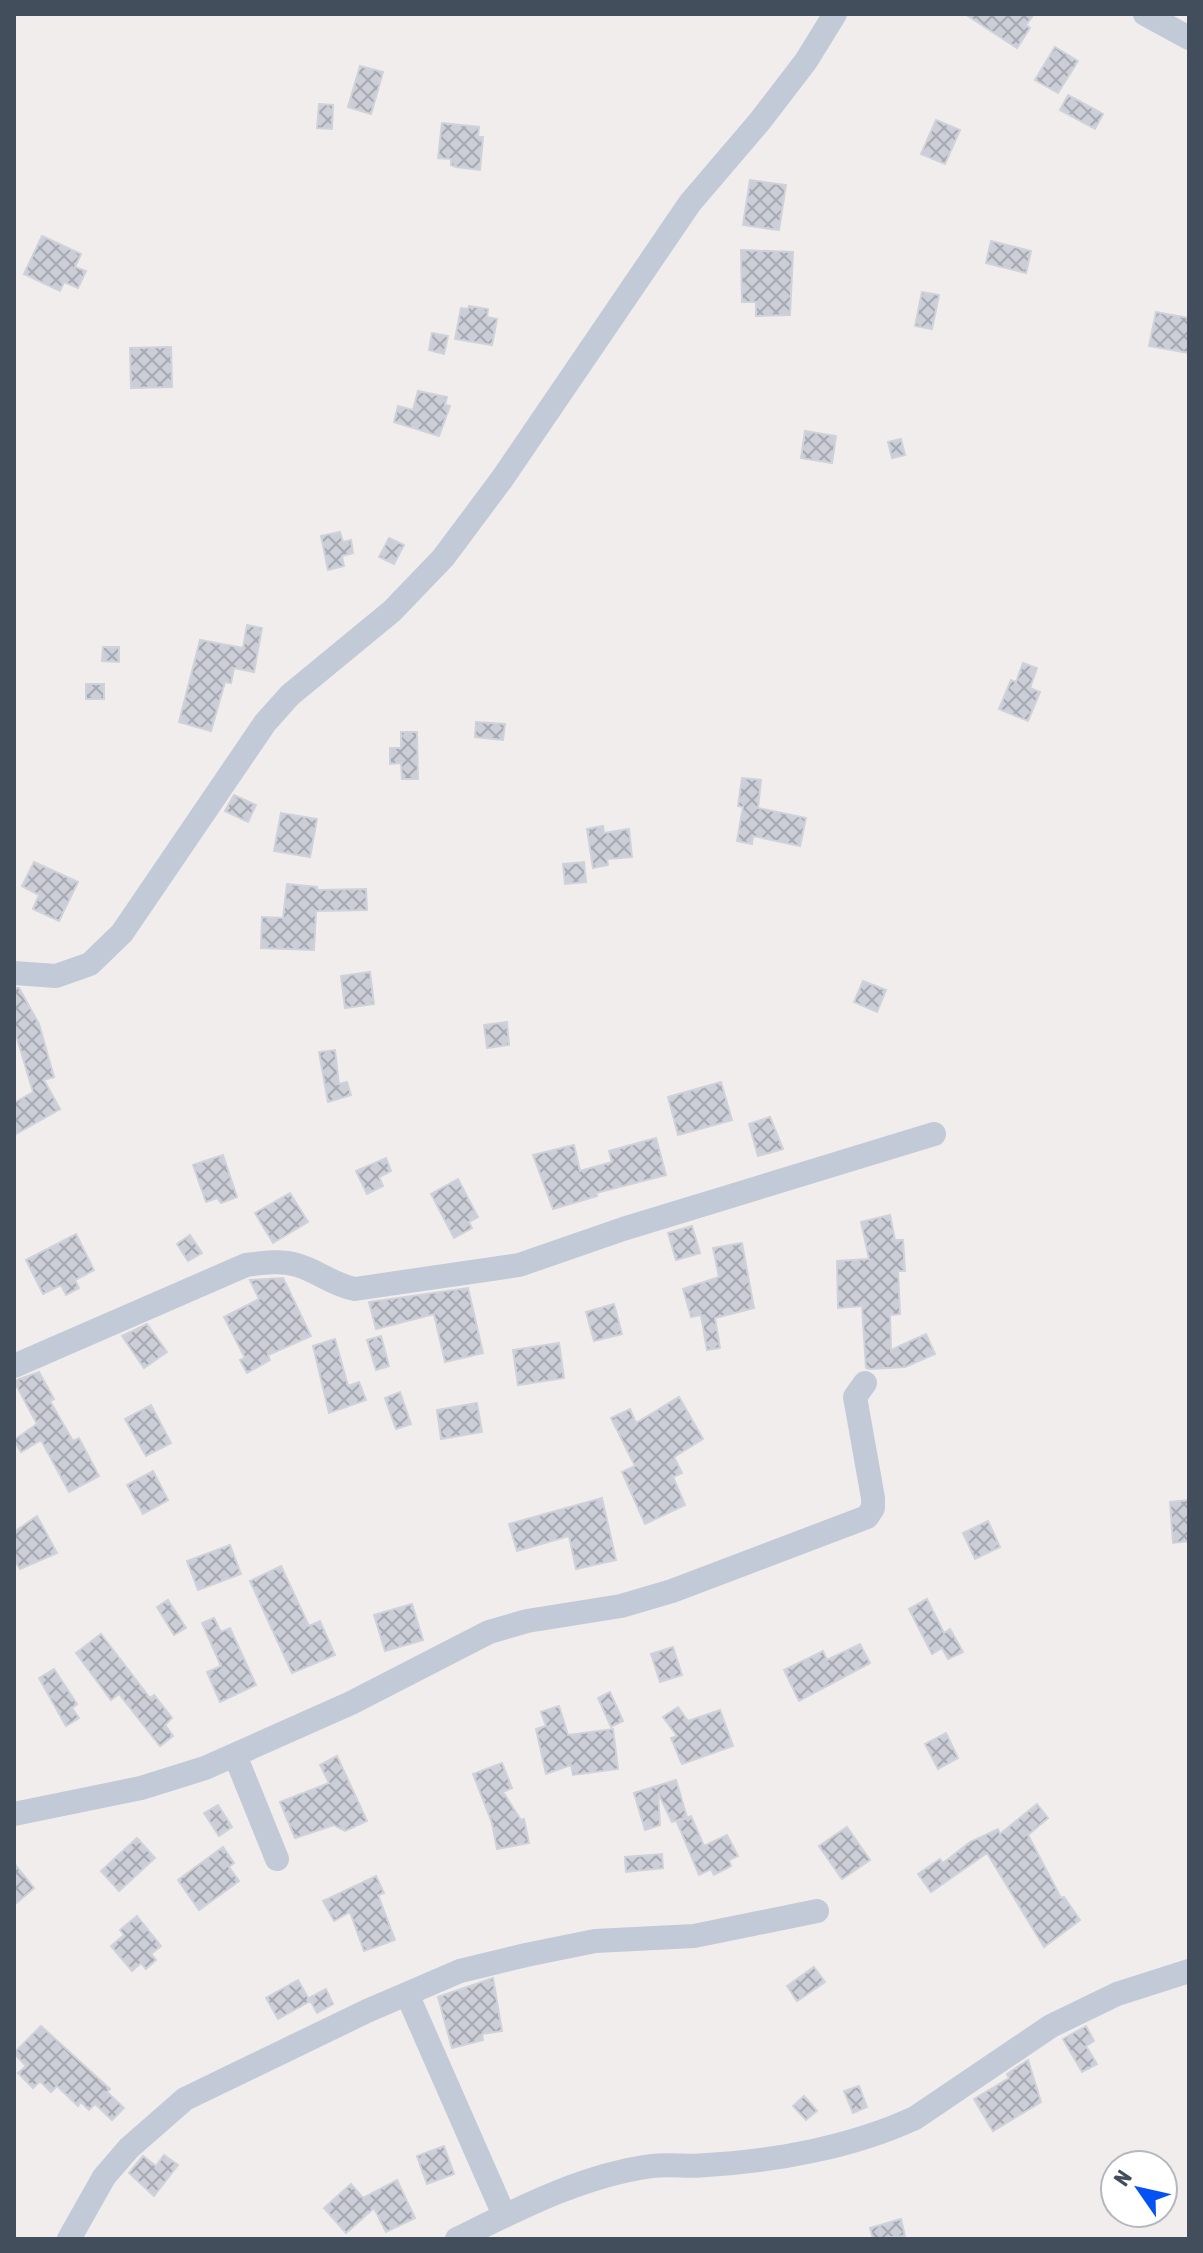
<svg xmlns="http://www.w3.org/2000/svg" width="1203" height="2253" font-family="'Asap Condensed',sans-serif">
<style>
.building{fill:url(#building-cross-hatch);stroke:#d0d2da;stroke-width:2}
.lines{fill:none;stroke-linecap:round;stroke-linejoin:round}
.minor{stroke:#c1cad6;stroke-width:24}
</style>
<defs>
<pattern id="building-cross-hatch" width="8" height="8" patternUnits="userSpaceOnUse" patternTransform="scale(2)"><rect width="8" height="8" fill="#cbced6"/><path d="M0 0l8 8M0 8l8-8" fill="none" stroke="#a6a9b1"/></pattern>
</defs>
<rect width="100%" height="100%" fill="#f0edec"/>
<path class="building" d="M965,14H1034L1026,25L1030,28L1017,48Z
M1055,47L1078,61L1058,93L1035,80Z
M360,66L383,72L371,114L348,107Z
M1068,95L1103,114L1095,129L1060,110Z
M319,104L333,105L332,129L317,128Z
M936,120L960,130L945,164L921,154Z
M442,123L479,127L478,137H483L480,170L456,167L451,165V159L438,158Z
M750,180L786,185L779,230L743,225Z
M42,236L81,254L75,267L86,271L78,288L64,282L60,291L24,274Z
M991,241L1031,251L1026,273L986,263Z
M741,250L793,252L790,315L756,316V302H742Z
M922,292L939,295L932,329L915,326Z
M469,306L488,309L487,317L497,319L492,345L455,339L461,308L468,309Z
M1156,312L1189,318V353L1149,346Z
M432,333L448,336L444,354L429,350Z
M171,347L172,387L131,388L130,348Z
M418,391L447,397L445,405L450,406L439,436L394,422L398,406L413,410Z
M805,431L836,436L832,463L801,458Z
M901,439L905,455L892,458L888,442Z
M340,532L343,542L351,540L353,553L342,556L344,566L328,570L321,536Z
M389,538L404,545L394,564L379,557Z
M247,625L262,628L254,672L234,668L231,683L225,682L211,731L179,722L200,640L243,648Z
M103,647H119V662L102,661Z
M1023,663L1037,668L1030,688L1040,692L1028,721L999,709L1011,680L1016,682Z
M86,684H104V699H86Z
M476,722L505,724L503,740L475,737Z
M401,732H417L418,779H402L401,763L390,764V748H401Z
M742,778L761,780L758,808L806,818L800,846L753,836L752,844L737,841L743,807L738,806Z
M234,795L256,805L248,822L225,811Z
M281,813L317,819L310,857L274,851Z
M603,826L604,833L629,829L632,857L607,859L608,865L593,868L587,829Z
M34,862L78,882L59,921L33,909L39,895L22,886Z
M584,862L586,882L565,884L563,864Z
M287,884L317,887V890L366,889L367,910L316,911L314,950L261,948L262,917L283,918Z
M370,972L374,1004L345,1008L341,976Z
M863,981L886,990L877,1012L854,1002Z
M14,988H19L39,1024L54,1077L44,1080L60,1109L14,1135V1103L33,1092L14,1028Z
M507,1022L509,1045L487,1048L484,1025Z
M335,1050L339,1084L347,1082L351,1095L328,1102L319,1052Z
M721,1082L732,1120L678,1135L668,1097Z
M770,1117L783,1149L758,1156L749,1124Z
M656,1138L666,1175L596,1193L597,1196L553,1209L533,1155L574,1145L580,1171L612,1162L609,1151Z
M223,1155L237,1197L221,1203L217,1198L206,1202L193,1165Z
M386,1158L391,1171L379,1177L383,1186L367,1194L356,1171Z
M458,1179L478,1217L469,1222L472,1228L454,1238L431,1194Z
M290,1193L308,1222L273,1243L255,1213Z
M890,1215L895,1240H903L905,1271H898L900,1314L890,1315L891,1350L926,1334L935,1354L905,1367L870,1369L866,1368L862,1306L838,1308L837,1261L869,1259L861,1222Z
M692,1226L700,1253L676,1260L668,1233Z
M76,1234L94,1270L75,1280L79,1288L66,1295L61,1285L43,1294L26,1260Z
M190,1235L202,1253L188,1261L177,1244Z
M742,1243L754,1308L715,1318L720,1348L707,1350L701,1315L691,1317L683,1289L719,1277L713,1248Z
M283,1278L311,1336L268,1355L270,1360L247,1373L240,1360L245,1358L224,1317L259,1299L250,1280Z
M468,1288L483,1353L445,1362L434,1314L376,1329L369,1302Z
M614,1304L622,1334L594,1341L586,1312Z
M147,1324L167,1352L144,1368L122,1336Z
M381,1336L389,1366L376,1370L367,1340Z
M335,1339L348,1386L359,1382L366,1400L329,1413L313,1346Z
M559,1343L564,1378L518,1385L513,1350Z
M39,1372L54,1399L50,1401L73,1441L79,1438L99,1476L69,1492L41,1440L21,1452L14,1440L37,1424L14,1381Z
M400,1392L411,1424L396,1429L385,1398Z
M679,1397L703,1439L674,1457L682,1473L673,1477L685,1505L645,1524L622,1472L635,1466L611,1418L630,1409L636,1423Z
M477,1403L482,1432L441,1439L437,1410Z
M151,1405L171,1443L146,1456L125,1419Z
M153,1471L168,1500L143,1514L127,1485Z
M602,1498L616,1560L576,1569L569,1536L517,1551L509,1524Z
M1189,1500V1541L1173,1543L1170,1502Z
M37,1516L57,1553L20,1569L14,1559V1532Z
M988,1521L1000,1547L975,1559L963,1533Z
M230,1545L241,1574L198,1590L187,1561Z
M281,1566L309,1626L320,1621L335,1655L292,1673L250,1581Z
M927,1599L944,1633L950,1629L963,1652L948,1659L942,1648L932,1654L909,1609Z
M168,1600L186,1628L174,1635L157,1607Z
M412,1604L423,1640L385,1651L374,1615Z
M214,1618L221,1632L230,1628L256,1685L220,1702L207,1672L221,1666L202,1623Z
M101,1634L150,1698L154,1695L172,1718L165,1725L173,1736L160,1746L119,1694L111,1700L76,1653Z
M860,1644L870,1663L799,1701L784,1670L823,1651L827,1660Z
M673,1647L682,1675L660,1682L651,1654Z
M54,1669L77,1704L72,1708L79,1718L66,1726L39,1678Z
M610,1692L623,1721L611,1727L598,1698Z
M559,1706L568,1735L613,1729L618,1769L573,1775L571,1765L546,1774L536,1729L546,1726L541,1712Z
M678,1707L688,1721L720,1710L733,1746L682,1764L671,1738L677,1736L663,1717Z
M946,1733L958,1758L938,1769L925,1744Z
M337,1756L367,1821L345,1831L334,1825L295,1838L280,1802L329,1783L320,1765Z
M502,1763L512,1788L503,1792L521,1820L524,1819L529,1843L497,1849L492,1823L473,1774Z
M676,1780L687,1817L672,1822L658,1793L660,1825L645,1830L634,1793Z
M1037,1804L1048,1818L1028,1835L1061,1898L1064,1897L1080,1920L1044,1947L987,1853L931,1892L918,1874L940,1859L943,1863L970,1842L998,1829L1000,1834Z
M218,1805L232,1827L219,1836L204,1813Z
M691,1816L704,1846L727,1835L738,1856L729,1860L731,1866L714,1875L711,1869L699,1875L677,1822Z
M847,1827L870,1860L842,1879L819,1846Z
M137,1838L155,1858L119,1891L101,1871Z
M223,1847L234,1863L229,1867L239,1881L199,1910L178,1880Z
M662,1854L663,1868L626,1872L625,1857Z
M14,1863L34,1888L14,1905Z
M376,1876L384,1893L378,1895L395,1940L364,1951L350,1912L334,1921L323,1901Z
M137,1916L161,1946L151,1954L156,1960L146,1969L141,1963L132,1971L111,1946L124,1935L120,1930Z
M814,1967L825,1982L797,2001L787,1986Z
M493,1978L502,2031L482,2034L483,2040L452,2048L438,1997Z
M298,1980L310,2001L278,2019L266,1998Z
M326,1989L333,2004L317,2013L309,1998Z
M41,2026L110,2089L107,2092L124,2108L112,2120L95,2104L89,2110L81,2102L78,2106L57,2086L51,2092L40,2081L33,2088L18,2073L26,2066L14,2053Z
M1086,2026L1094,2041L1086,2046L1097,2064L1082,2072L1063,2039Z
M1028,2060L1041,2102L993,2131L974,2099L1009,2078L1007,2074Z
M859,2086L867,2107L853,2113L844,2091Z
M804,2096L817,2111L806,2120L793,2106Z
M444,2146L454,2174L427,2184L417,2156Z
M164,2155L178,2165L154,2196L129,2173L143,2156L156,2166Z
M397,2180L415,2218L386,2232L374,2208L346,2233L324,2208L351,2184L363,2198Z
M901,2219L905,2236L873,2239L870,2228Z"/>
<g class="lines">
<path class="minor" d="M1145,14L1189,38
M14,973L56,976L90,964L122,933L265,723L290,695L392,611L443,558L502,479L690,203L760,121L806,61L835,14
M14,1366L246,1265C262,1263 280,1260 297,1265C318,1271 333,1285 355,1289L519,1265L623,1229L934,1134
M235,1755L277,1859
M14,1814L141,1788L205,1768L351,1703L489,1632L527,1621L621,1606L672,1591L867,1517L873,1508V1498L855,1397L865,1383
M407,1994L504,2215
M69,2239L104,2177L129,2148L185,2099L367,2011L460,1971L526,1955L595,1941L694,1936L817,1911
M457,2239C518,2209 583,2175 652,2166C670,2164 689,2167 707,2165C776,2161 852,2147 915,2118L1051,2026L1117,1994L1189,1971"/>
</g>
<rect width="1203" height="2253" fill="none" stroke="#434e5c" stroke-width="32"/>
<g transform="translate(1139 2189) rotate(304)"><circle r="38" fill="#ffffff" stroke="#b4b8be" stroke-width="2"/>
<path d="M0-6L14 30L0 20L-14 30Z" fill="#0452f3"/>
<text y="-12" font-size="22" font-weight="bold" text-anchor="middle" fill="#434e5c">N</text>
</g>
</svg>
